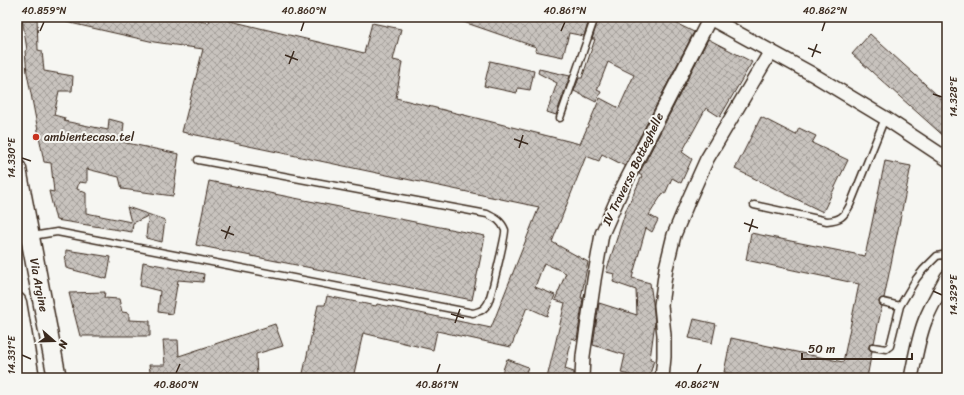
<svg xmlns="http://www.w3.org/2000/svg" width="964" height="395" font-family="Sriracha,sans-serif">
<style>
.building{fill:url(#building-cross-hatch);stroke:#3b2a1e}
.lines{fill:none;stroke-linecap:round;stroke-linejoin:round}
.lane-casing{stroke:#3b2a1e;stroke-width:9}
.street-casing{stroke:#3b2a1e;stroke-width:16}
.secondary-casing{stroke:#3b2a1e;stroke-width:21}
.lane{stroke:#f6f6f2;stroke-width:6}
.street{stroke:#f6f6f2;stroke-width:13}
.secondary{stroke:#f6f6f2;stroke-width:18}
.ticks{fill:none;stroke:#3b2a1e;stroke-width:1.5}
.poi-dot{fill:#c8321e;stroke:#f6f6f2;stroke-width:1.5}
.labels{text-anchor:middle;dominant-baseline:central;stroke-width:4;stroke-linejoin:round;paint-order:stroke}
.poi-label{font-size:12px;fill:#3b2a1e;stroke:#f6f6f2;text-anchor:start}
.street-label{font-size:12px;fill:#3b2a1e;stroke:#f6f6f2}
.neatline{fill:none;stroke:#3b2a1e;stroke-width:1.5}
.ticks-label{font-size:10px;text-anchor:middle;fill:#3b2a1e}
</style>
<defs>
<pattern id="building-cross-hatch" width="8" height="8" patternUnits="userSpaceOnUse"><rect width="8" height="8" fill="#c8c3be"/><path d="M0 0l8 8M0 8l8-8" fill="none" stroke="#a49f9a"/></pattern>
</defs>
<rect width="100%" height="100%" fill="#f6f6f2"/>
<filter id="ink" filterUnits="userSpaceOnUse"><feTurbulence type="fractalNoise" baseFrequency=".025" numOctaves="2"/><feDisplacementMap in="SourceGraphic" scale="8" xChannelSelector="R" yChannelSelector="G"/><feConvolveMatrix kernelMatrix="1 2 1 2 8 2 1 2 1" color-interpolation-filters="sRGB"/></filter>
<g filter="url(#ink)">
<path class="building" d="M22,17H37L38,50L42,51L44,71L73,76L72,91H59L54,115L65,118L64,121L108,130L109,119L124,123L122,142L179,154L173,196L122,189L119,177L87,169V183L79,182L77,189L86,193V213L131,222L127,207L165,220L162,242L146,238L148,216L133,223L132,232L56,220L49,191L54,192L51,163L44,162L27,73L25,51L27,50Z
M66,17H181L209,23L210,17H214L364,53L372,23L401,29L393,60L402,62L396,98L580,144L600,98L619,108L634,75L608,62L597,90L601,92L596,102L574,91L579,78H582L595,39H592L599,17H663L694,32L625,166L602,154L599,161L586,156L552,242L588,262L581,298H583L577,340L572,338L565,369L574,372V378H547L565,303L555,300L566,273L544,263L535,287L555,295L547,316L527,307L511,347L437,331L433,350L363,333L353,378H302L318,305H325L327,296L376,306L377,304L491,328L539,207L182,132L203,49L154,42L66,22Z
M455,17H590L584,36L569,33L563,57L535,51L536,47L455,19Z
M870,34L947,104V139L852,54Z
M708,39L752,62L720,117L706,108L682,152L692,159L681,183L672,178L665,194L663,193L649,215L658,220L652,232L646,228L632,278L650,283L653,303L655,322L650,359L654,360L649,378H642L621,373L625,355L593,345L599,303L637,315L636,290L613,282L615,274L606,272L626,210L642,176L639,174Z
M490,61L534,71L530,90L518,88L517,93L484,86Z
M539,69L570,76L556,115L547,112L557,83L538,73Z
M761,117L796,135L799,128L816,136L812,143L848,160L823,212L735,169Z
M885,161L911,166L884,298L880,299L879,301L880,305L882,306L874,343H871L869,346V349L872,351L867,378H752L724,372L731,338L843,362L859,284L746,260L751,233L865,256Z
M209,181L485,236L472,300L196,245Z
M66,250L111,257L107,279L66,268L65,262Z
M143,262L204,274L203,282L178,280L172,314L158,312L160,291L140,286Z
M105,292L104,298L119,299L122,312L129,313V320L150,321V336H80L69,293Z
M694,319L716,324L712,343L689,338Z
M275,324L283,346L256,354L257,378H151L149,365H165L163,340H178L179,356Z
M507,359L528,367L524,378H500Z"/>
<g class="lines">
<g class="lane-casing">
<path id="lane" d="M560,118L595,17
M754,205L827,221C840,220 844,217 850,205L885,118
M32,236L57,232L473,313C481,311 484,310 488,303C491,296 506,234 505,230C501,220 495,218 487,214L198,160
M883,302L900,306
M873,347L886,349L890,346L900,306L916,279L923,270L937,256L942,255L947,257"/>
</g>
<g class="street-casing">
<path id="street" d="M708,17L812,74L885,118L947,159
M582,378L583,356L594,280L602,234L621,191L710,18
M662,378L664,357V335L661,305L666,268L674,235L689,199L707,159L771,51
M911,378C915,359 918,339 925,321C931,306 940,291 947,277"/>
</g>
<g class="secondary-casing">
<path id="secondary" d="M17,169L57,378
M17,302L30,378"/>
</g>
<use href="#lane" class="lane"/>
<use href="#street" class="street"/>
<use href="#secondary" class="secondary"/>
</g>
</g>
<path class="ticks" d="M40,31L44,22M301,31L304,22M561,31L565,22M822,31L825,22M808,48L821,53M285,55L298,60M812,57L817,44M289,64L294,51M933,94L942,97M514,139L528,144M519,148L523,135M22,158L31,161M744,223L758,228M221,230L234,235M749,232L753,219M225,239L230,226M933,291L942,295M451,314L464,318M455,323L460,309M22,355L31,359M176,373L180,364M437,373L440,364M697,373L701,364"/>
<circle class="poi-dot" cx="36" cy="137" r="4"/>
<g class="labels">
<g class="poi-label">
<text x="44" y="137">ambientecasa.tel</text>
</g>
<g class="street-label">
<text transform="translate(633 169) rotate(-64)">IV Traversa Botteghelle</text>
<text transform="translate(39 285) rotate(79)">Via Argine</text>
</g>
</g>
<rect width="964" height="395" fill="none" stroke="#f6f6f2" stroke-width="44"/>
<g transform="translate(54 341) rotate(110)" stroke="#f6f6f2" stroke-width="3" paint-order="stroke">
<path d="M0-3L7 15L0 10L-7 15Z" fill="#3b2a1e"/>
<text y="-6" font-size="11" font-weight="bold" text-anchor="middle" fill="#3b2a1e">N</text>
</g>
<path d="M802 353v6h110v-6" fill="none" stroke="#3b2a1e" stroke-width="2"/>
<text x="808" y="353" font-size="12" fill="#3b2a1e" stroke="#f6f6f2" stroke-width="3" paint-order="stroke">50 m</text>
<rect x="22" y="22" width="920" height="351" class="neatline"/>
<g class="ticks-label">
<text x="44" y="14">40.859°N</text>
<text x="304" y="14">40.860°N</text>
<text x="565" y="14">40.861°N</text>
<text x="825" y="14">40.862°N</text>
<text transform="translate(953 97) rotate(-90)" y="4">14.328°E</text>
<text transform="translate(11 158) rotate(-90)" y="4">14.330°E</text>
<text transform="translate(953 295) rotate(-90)" y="4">14.329°E</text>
<text transform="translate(11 355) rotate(-90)" y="4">14.331°E</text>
<text x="176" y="388">40.860°N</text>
<text x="437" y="388">40.861°N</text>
<text x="697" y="388">40.862°N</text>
</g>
</svg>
